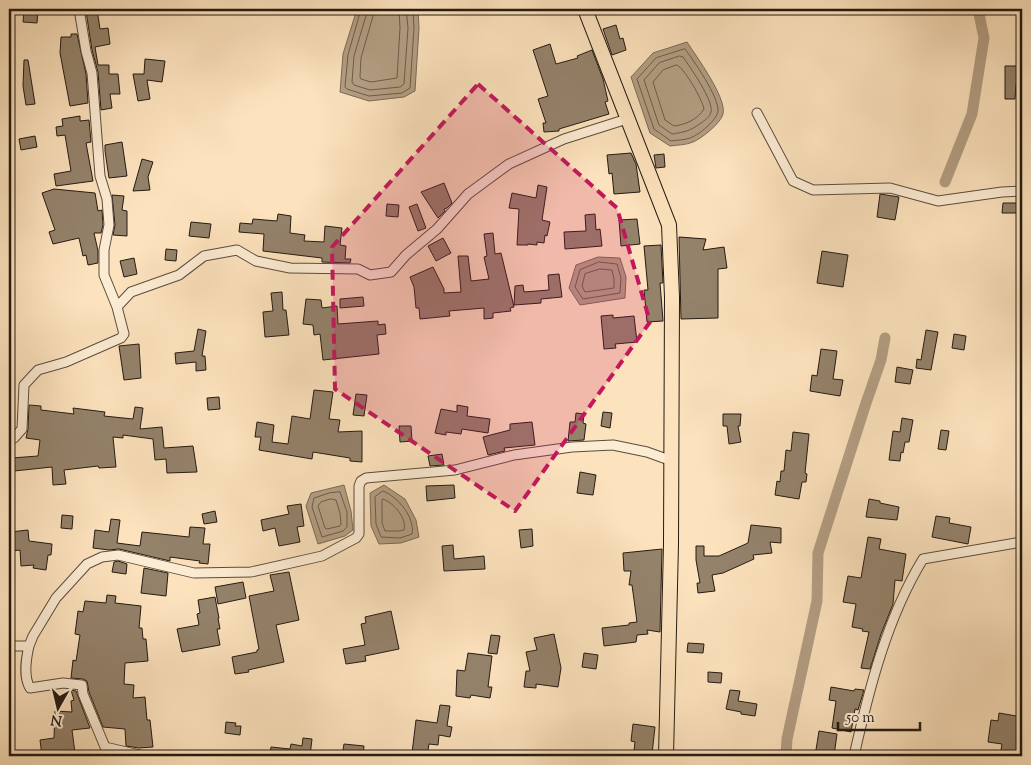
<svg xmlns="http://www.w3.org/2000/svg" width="1031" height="765" font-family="'Sorts Mill Goudy',serif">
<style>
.water{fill:#b39e83;stroke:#7a6a56}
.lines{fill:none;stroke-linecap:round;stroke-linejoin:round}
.shore{stroke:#6c5c4a;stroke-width:1}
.canal{stroke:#b39e83;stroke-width:11}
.building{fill:#94826b;stroke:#241b12}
.street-casing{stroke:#5a4d3d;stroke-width:11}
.primary-casing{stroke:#241b12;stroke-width:16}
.street{stroke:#fdecd4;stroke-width:9}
.primary{stroke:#fce2bd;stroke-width:14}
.marked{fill:#c2185b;fill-opacity:0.2;stroke:#c2185b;stroke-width:4;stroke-dasharray:10 6;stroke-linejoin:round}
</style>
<rect width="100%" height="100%" fill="#fce2bd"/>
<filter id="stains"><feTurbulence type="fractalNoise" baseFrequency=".004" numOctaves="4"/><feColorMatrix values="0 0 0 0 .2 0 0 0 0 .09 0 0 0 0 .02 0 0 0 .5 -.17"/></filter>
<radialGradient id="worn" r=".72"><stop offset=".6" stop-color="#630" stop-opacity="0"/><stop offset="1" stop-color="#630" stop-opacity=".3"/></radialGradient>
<path class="water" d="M357,9H418L419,28L415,91L404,97L369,101L340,92L343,54Z
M687,42C696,56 727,98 723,114C721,123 701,139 693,142C686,145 677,145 670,146L650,133L631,77L653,53Z
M598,257L620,258L626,277L625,298L580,305L569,288L576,265Z
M344,485L351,511L353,530L345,536L318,544L306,506L311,493Z
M384,485L405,499L416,520L419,537L401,543L379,544L371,526L370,493Z"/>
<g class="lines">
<path class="shore" d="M361,9L348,55L345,87L347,89L369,96L402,93L410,88L414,28L413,9
M368,9L354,56L352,82L354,85L370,90L400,87L404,84L408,28L406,9
M375,9L361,58L360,77L361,79L371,82L397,78L400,28L399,9
M685,49C694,61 719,97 718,111C717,120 699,135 690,138C685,140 677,140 671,141L654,129L637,79L656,58Z
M680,56L683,57C690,67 714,101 711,112C710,117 705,120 701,123C690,131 685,132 672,134L659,125L644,80L659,63Z
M677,65C685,69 702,99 704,109C698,119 685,125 674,126L665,120L653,82L663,70Z
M599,262L617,264L621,278L620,293L583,299L575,287L580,270Z
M600,269L612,270L614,279V288L585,292L582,286L585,274Z
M383,491C398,497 415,517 412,534L400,538L381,537L376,524L375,497Z
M340,492L347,512V527L343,531L322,537L312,507L314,498L329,493Z
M331,499L336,500L340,513L341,524L340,526L327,529L325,528L318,506L321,502Z
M383,499C394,503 407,518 404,530L399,531H385L382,523V501Z"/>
<path class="canal" d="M945,182L972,114L984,38L978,9
M786,756L787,739L817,601L818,553L865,406L881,360L885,338"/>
</g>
<path class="building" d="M24,9H38L37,23L23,22Z
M97,9L100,29L108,28L110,44L95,47L98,65H109V74H118L120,94H110L112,108L101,110L98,72L92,50L86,11Z
M616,25L620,39L623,38L626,50L612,55L603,29Z
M71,34H77L86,74L88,103L70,106L60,53L61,37H71Z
M550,44L556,64L578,58L577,56L592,50L603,79L608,101L605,102L609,114L559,129V131L544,132L543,123H546L538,99L548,96L533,50Z
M145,59L165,61L162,82L147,80L150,99L138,101L133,74H144Z
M24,60H28L35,104L26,105L23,86Z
M1005,66H1019L1018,84H1016L1015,99H1005Z
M80,116V121L89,120L91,142L86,143L93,181L56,186L54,174L71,171L65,135L57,136L56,127L63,126L62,119Z
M35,136L37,147L21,150L19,139Z
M122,142L127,176L109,178L105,151V145Z
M631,153L636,164L640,192L614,194L612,173L609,174L607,155Z
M664,154L665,167L656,168L654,155Z
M142,159L153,162L148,177L150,190L133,191Z
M444,183L452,203L447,208L444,209L445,211L438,218L421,192Z
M538,185L547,187L542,220L550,222L547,236L545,235L544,243L537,242V245L528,244V245H517L519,209L509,208L512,193L536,198Z
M54,189L95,193L98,211L102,210L103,225L101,233H94L98,251V263L88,265L86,255L83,256L79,238L53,244L49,232L55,230L42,193Z
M880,194L899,197L895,220L877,217Z
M112,195L124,196L122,210L127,211V236L113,235L115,225Z
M1003,203H1022V213H1002Z
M387,204L399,205L398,217L386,216Z
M417,204L426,228L418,231L409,207Z
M278,214L291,216L290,233L305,235L304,241L324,242L325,226L342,228L340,245L346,246L345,259H351L350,263L322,262V258L263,251L264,234L239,232L240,223L252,224L253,219L277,221Z
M595,214L596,230L600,229L602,246L565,249L564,232L586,231L585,215Z
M637,219L640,244L621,246L619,220Z
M191,222L211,224L209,238L189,236Z
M493,233L495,254L501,253L514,307L510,308L511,311L493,313V318L484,319V308L449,311L450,316L420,319L419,308H416L414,287L410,277L433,267L444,289V293L461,292L458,256H468L471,281L489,279L484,257L487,256L484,234Z
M679,237L706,239L703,250L724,247L727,268L718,269V318L681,319Z
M443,238L451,253L436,261L428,246Z
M661,245L663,283H660L663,321L647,322L644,290H648L644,246Z
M166,249L177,250L176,261L165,260Z
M822,251L848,255L843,287L817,283Z
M134,258L137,274L124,277L120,261Z
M559,274L562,297L541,299V303L514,305L515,286L523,285L524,292L549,290L548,275Z
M282,292L283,310H286L289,335L265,337L263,312L273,311L271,293Z
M363,297L364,306L340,308V299Z
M306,299L321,300L322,308L337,306L338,324L378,321V325L385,324L386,334L377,335L379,354L323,360L320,334L314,335L313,325L303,324Z
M613,315V318L634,316L637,342L615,344L616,348L604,349L601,316Z
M198,329L206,331L202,356H205L206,370L196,371V362L176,364L175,353L194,351Z
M926,330L938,332L931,370L916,368L917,359L921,360Z
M954,334L966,336L964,350L952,348Z
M139,344L141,378L124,380L119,346Z
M821,349L837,351L833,379L843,380L840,396L810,391L812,375L817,376Z
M897,367L913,370L910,384L895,382Z
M314,390L333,392L329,419L340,420L338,432L362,431V462L350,461V458L313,452L312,459L259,450L261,437H255L257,422L274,425L272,442L288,444L292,416L310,419Z
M356,394L367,395L364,416L353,415Z
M219,397L220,409L208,410L207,398Z
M29,405L41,406V410L74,414L73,408L105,412L104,416L133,419L135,407L143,408L140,429L162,427L164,448L193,446L197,472L167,473L166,459L155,460L153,439L123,435V438L113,437L116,467L99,468L98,466L64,470L66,484L53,485L52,467L14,471L12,458L38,456L40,440L26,438L28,429Z
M457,405L468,407L467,416L490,419L488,433L462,429L461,434L446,432V435L435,433L441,409L457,412Z
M603,412L612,413L610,428L601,426Z
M576,413L584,414L583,423L586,424L584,440L568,441L570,422H575Z
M723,414H741L740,426H738L741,442L729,444L727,426H723Z
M902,418L913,420L909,442H905L903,453L901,452L900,461L889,460L893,431L900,432Z
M532,422L535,445L504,448L505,451L488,455L483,437L510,430V424Z
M399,426H411L412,441L400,442Z
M941,430L949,431L946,450L938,449Z
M793,432L809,434L805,473L807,474L806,482H802L799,499L775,495L777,481L780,482L781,471H784L786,450L791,451Z
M442,454L444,465L430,466L428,456Z
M580,472L596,475L593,495L577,493Z
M454,485L455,498L427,501L426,486Z
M869,499L880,501V503L899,507L897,520L866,517Z
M301,504L304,526L297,527L300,542L279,546L275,528L263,531L261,520L289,514L287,506Z
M215,511L217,522L204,524L202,514Z
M62,515L73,516L72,529L61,528Z
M936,516L950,518L949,523L971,527L968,544L932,537Z
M111,519L120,520L117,543L140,546L142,532L189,537L190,527L205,528L203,544H210L208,564L199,563L200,561L170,557V561L119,549L109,550L93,548L95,530L109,532Z
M751,525L781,528V543L770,542L772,553L753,555L754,559L723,573L712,575L715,591L698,593L697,583H700L696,560V546H704V556H719L748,543Z
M532,529L533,546L521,548L519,530Z
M28,530L29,541L52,544L51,555H48L46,570L33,568L34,565L21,566L20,550L12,551L10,532Z
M868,537L881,539L879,549L906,554L902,581L895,580L893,604L881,634L870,669L861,668L869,632L862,631L863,629L852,627L856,604L843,602L848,576L861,578Z
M453,545L454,559L484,556L485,569L444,571L442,546Z
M662,549L660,632L647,630L648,634L637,635L636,642L604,646L602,628L629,625V623L637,622L632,585H629L631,571H624L623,553Z
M118,561L127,564L126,574L112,572L114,562Z
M144,568L168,573L166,596L141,593Z
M289,572L299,620L276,625L284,662L248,670L249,672L235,674L232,657L257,652V650L259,649L249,596L274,591L270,575Z
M243,582L246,598L218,604L215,587Z
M107,595L116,596L115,603L141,606L139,628H142L143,639H146L148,661L125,663L124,684L134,685L133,698L145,697L147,720H150L153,747L139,748L126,746L125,729L103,727L89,692L87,681L83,679L71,678L73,660L76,661L80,635L75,634L78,611L83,612L85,601L106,603Z
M215,597L219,618H218L220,629H217L220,645L182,652L177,629L199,625L197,614L200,613L198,600Z
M391,611L399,649L365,656L366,661L346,664L343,649L365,645L361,624L366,623L365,617Z
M554,634L561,668L558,687L536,684V688L524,687L526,671H530L526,652L537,650L534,638Z
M491,635L500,636L497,654L488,653Z
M688,643L704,644L703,653L687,652Z
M468,653L492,656L488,687H492L490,698L471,695L470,698L456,696L457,670L465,671Z
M584,653L598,655L596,669L582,667Z
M708,672L722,673L721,683L708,682Z
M831,687L854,691L855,689L864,690L858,710L855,709L851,732L832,728L836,701L829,700Z
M71,690L76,691L90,728L72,730L75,753L58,756H42L40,740L54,738L55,711L72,712L71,701L74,700Z
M730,690L740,691L738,701L757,704L755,716L741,714V712L726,709Z
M440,705L450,706L447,726L452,727L450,737L439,735L438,745L429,744L427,756L412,753L416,720L437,723Z
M999,713L1022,717V756H1000L1002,744L988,742L991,720L998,721Z
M226,722L236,723L235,726H241L240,735L225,733Z
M633,724L655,727L652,754L634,751L635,742L631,741Z
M819,731L837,734L834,756H815Z
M303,738L312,739L310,756H270L271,747L290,749L291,744L302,746Z
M344,744L364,746L363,756H342Z"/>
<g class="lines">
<g class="street-casing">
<path id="street" d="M79,9L86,51L92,73L100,176L107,199L109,225L104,250V275L117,307
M757,113L793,181L813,190L890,188L938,201L1002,192L1022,191
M9,440L14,438L22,429L24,385L38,370L66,362L121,338L124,334L117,307L131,292L179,275L204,256L237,250L256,261L290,268L358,269L370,275L391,272L406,255L437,229L468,194L509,164L564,139L627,119
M9,646H29C26,659 23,676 30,688L63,683L82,685L83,694L105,747L144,756
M29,646L33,636L56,598L87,564L102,557L118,555L194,573L251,572L322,556L356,538L359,534V486L361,481L366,478L455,470L514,455L572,447L613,445L647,452L672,461
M854,756C869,689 887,618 923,559L1022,542"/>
</g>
<g class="primary-casing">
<path id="primary" d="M585,9L669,225L672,297L671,544L666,756"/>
</g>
<use href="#street" class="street"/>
<use href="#primary" class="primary"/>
</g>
<path class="marked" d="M478,84L617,208L650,322L515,511L335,389L332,247Z"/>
<rect width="1031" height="765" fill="none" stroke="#fce2bd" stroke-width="30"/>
<rect x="10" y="10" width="1011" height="745" fill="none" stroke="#241b12" stroke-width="2.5"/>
<rect x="15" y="15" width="1001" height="735" fill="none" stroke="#241b12"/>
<g transform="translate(58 708) rotate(188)" stroke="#fdecd4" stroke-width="4" paint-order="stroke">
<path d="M0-4L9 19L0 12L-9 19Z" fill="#241b12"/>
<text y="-8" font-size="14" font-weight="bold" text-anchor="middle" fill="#241b12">N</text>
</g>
<path d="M838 722v8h82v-8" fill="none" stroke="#241b12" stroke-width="2.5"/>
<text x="846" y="722" font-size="15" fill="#241b12" stroke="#fdecd4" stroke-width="4" paint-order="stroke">50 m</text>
<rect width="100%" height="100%" filter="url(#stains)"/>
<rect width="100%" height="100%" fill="url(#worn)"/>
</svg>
